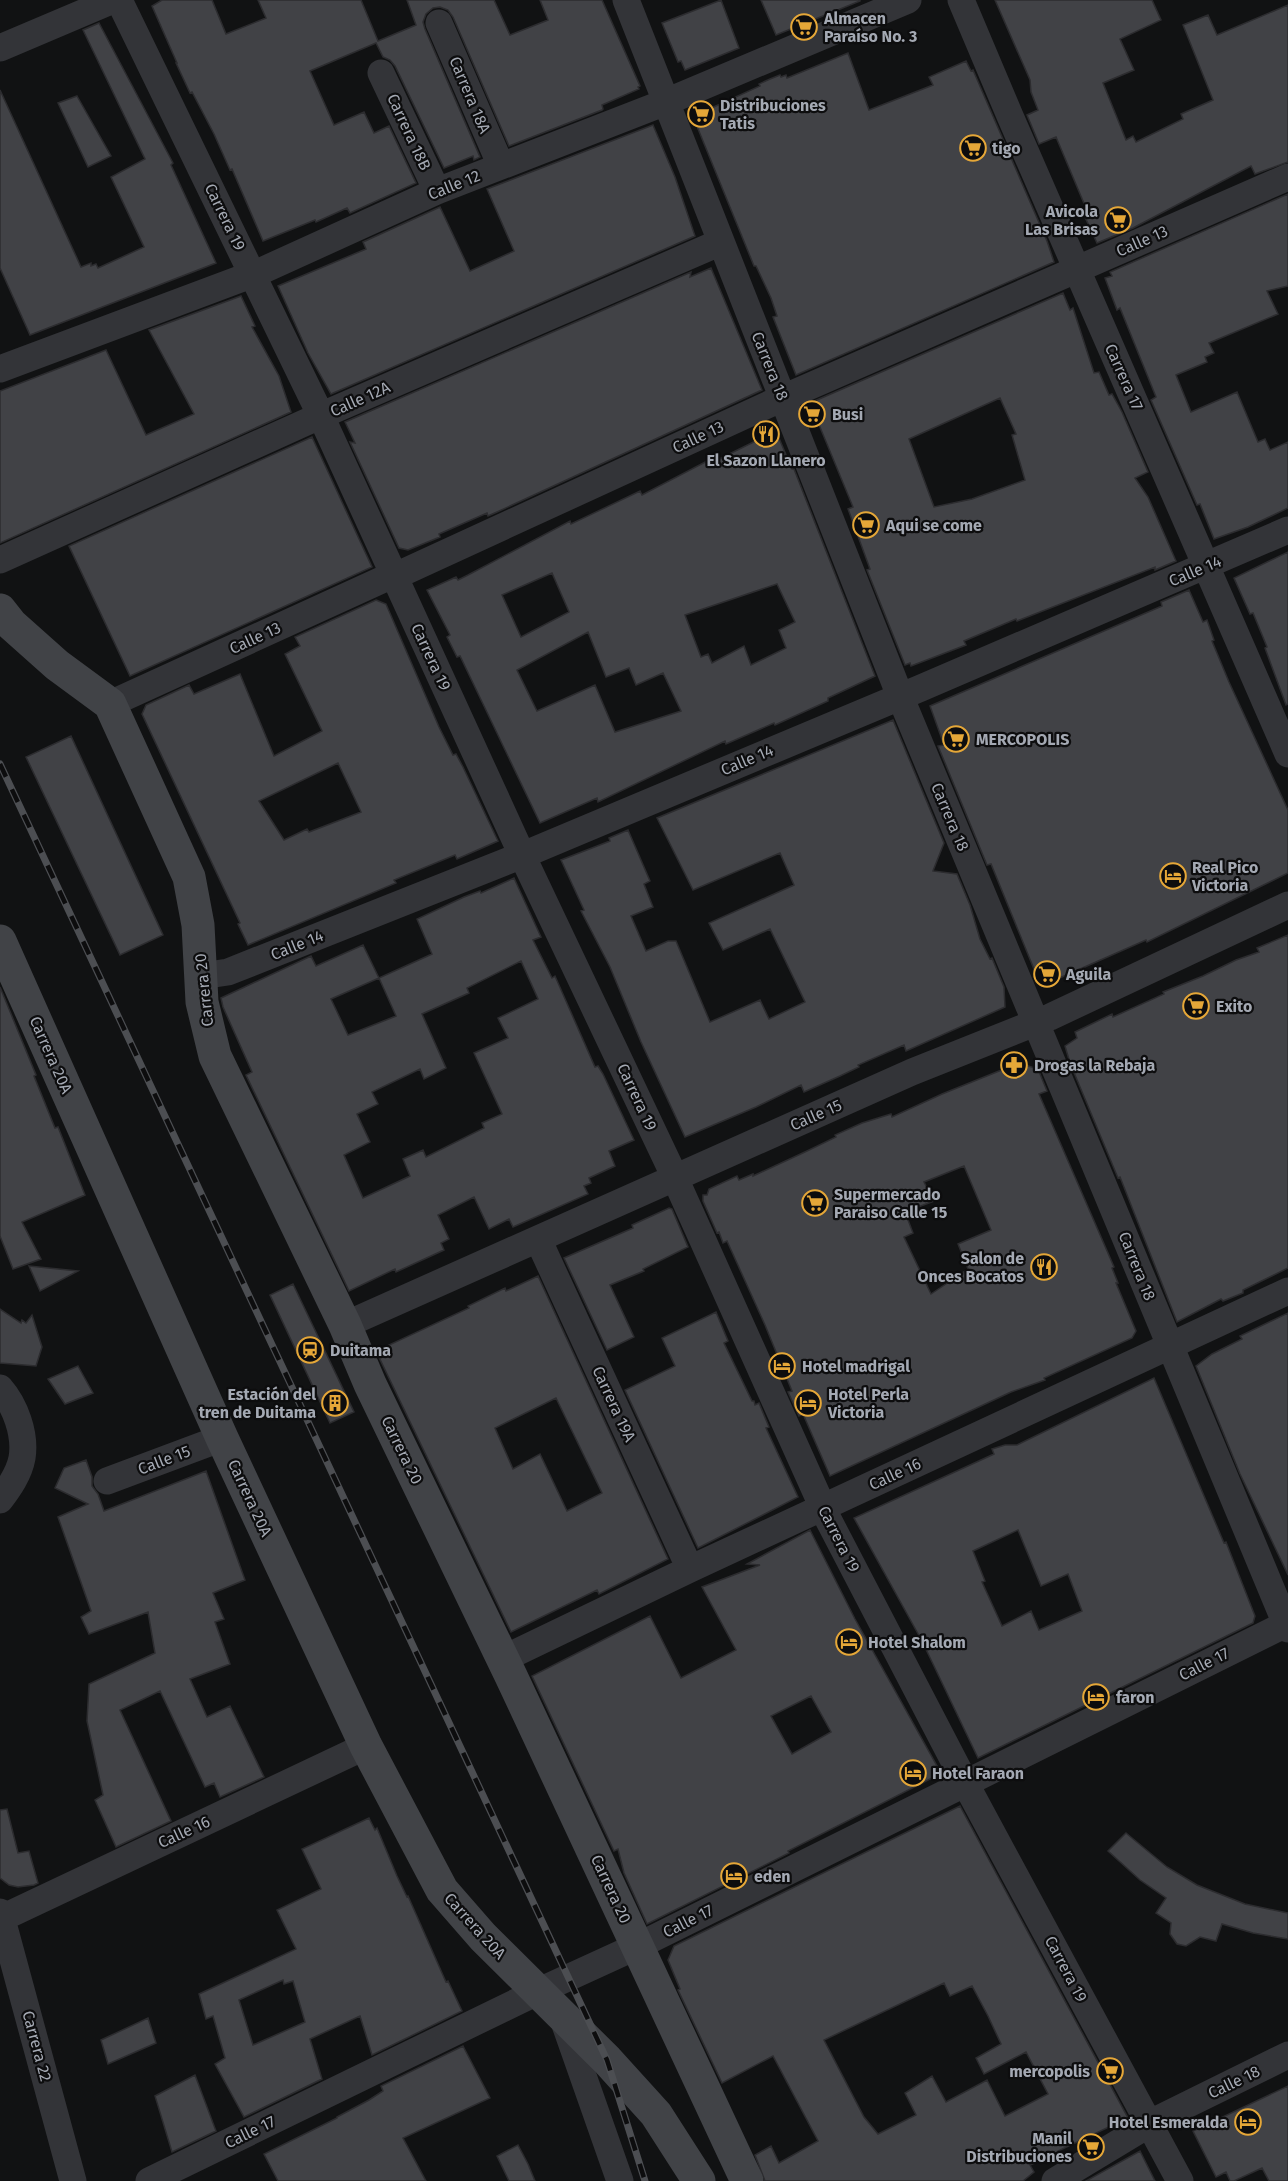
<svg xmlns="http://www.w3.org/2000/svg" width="1288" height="2181" font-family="'Fira Sans',sans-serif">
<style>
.building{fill:#414246;stroke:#2c2c2f;stroke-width:1.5;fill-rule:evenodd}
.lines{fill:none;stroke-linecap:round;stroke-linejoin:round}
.street{stroke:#333438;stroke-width:27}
.secondary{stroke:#414347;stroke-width:33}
.rail-casing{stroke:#4c4e52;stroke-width:7}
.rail{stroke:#0d0d0e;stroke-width:4.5;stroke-dasharray:14;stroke-linecap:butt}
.labels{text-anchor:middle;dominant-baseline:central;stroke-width:4.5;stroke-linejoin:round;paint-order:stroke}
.poi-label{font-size:16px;font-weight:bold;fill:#a4a9b3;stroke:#0d0d0e;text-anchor:start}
.street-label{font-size:16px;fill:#a4a9b3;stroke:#0d0d0e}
</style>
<rect width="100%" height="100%" fill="#111213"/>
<path class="building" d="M162,0H212L226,34L266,18L258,0H361L378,41L416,25L407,0H494L510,35L548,20L540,0H602L640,86L638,87L639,89L602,105L603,109L602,110L509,146L453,17L448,10L440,7L433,8L426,14L423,22L425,29L480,157L474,160L473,156L444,168L395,66L390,60L383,57L376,43L310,71L334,125L364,112L374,133L389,126L416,183L350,213L347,208L316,222L315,220L263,241L232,169L230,170L214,134L192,92L190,93L176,63H177L152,6Z
M721,0L739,48L685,70L681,61L678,62L662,23Z
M761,0H860V1L776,35Z
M995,0H1152L1161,20L1120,39L1134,70L1103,83L1126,140L1133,136L1136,142L1183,119L1181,114L1213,100L1183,25L1208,15L1217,35L1288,5V162L1255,174L1251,166L1133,228L1097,243L1084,215L1088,213L1056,137L1039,144L1027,115L1038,110L1031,92L1030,80Z
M99,23L173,163L171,165L216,263L30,335L0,268V90L81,267L91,263V266L96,264L98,268L144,247L111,177L145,159L83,30Z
M848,53L869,110L933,85L929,77L966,61L971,71L973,70L1047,241L1054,262L796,375L773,317L777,316L771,298L756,266H754L694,119L697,118L696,115L760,86L759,84L770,79L780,75L781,77L786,75L787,78Z
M77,96L111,156L88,167L58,103Z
M653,125L675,177L695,236L331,394L308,353L278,286L366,249L363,242L440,207L470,271L514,251L487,189Z
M1288,194V286L1267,291L1278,314L1209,343L1214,353L1205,357L1207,362L1176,375L1191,412L1237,392L1258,442L1265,439L1270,450L1288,442V508L1248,527L1214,539L1200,504L1197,505L1151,400L1156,397L1120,308L1117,310L1105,278L1112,276L1110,272Z
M711,268L762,390L497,512L488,516L487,513L439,534L440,537L408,550L399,548L350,442L355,443L345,422L691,272L690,277Z
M1063,293L1070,310L1073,308L1094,373L1099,372L1109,395L1112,394L1122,412L1148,472L1135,478L1148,497L1176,561L1155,570V567L1017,621L1016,619L964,641L966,645L911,666L910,663L905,665L867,570L870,569L848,509L853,507L810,403ZM1000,398L1016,434L1012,435L1025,480L972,499L934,507L909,439Z
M241,296L255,326L252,327L279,376L291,412L0,543V391L106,350L146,435L194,414L149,330Z
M776,431L792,469H794L875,676L828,698V701L775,725L774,723L726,744L725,741L598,802L597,798L540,823L460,656L457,657L447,637L450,635L427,590L456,577L458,580L468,575L570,521L571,524L640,491L642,495L711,459L713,462ZM552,573L569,612L521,637L502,595ZM777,584L795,622L779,630L786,648L751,665L744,646L712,663L708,654L701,657L685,615ZM588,632L606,677L629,668L636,685L663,673L681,711L615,732L595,685L537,711L517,670Z
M312,437L372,567L130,676L69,546Z
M1288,552V704L1286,705L1265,648L1267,647L1253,613L1250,614L1234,578Z
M1189,590L1203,622L1207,620L1214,640L1212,641L1229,682L1288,810V873L1147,942L1146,940L1055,980L1054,979L1043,982L1039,973L1036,974L991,864L987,865L938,746L944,745L930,706L1162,606L1161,602Z
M376,600L386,604L439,727L453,755L456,754L463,767L498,841L457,859L455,855L394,880L396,883L248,945L238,924L240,923L142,714L146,705L189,685L194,694L240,674L274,756L322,731L285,654L300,646L295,637ZM338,763L361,812L309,832L307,829L284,840L259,801Z
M893,720L944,843L933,871L957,874L970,905L980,939L990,959L992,958L1004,987L1005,1007L906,1051L904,1045L858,1065L859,1067L840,1076L804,1092L801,1085L756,1107L685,1137L641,1042L610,967L581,911L584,910L561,860L610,841L609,838L628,830L650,881L644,884L653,907L631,916L646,951L668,941H676L710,1022L760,1000L769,1019L805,1002L770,929L723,950L709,923L794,885L780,853L693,890L657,818Z
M71,736L163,935L120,955L26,757Z
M514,878L541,937L533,940L552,978L555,976L595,1067L598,1066L603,1074L634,1140L609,1151L615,1166L589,1178L591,1183L584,1186L588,1194L513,1227L509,1219L489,1229L474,1197L438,1215L449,1239L441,1243L444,1250L396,1272L395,1269L349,1291L246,1075L252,1072L223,1007L221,998L311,956L316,966L363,945L379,978L432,954L417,919L464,897L480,891L481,893ZM521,961L538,999L498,1018L508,1038L474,1053L502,1114L482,1123L484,1128L426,1157L423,1150L403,1159L410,1176L363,1198L344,1155L370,1142L357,1114L378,1104L372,1092L420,1069L424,1079L446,1068L422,1014L469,993L467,988ZM379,978L396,1016L348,1035L331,999Z
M1288,935V1268L1243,1290V1293L1223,1301L1221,1299L1177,1322L1120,1177L1118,1178L1070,1063L1065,1046L1077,1038L1075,1032L1112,1014L1113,1017L1164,994L1163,992L1203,976L1236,960L1259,952L1257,948Z
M0,987L36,1075L34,1076L55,1128L58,1127L85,1195L22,1222L41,1259L13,1269L0,1236Z
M1019,1063L1038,1069L1047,1091L1039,1094L1114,1267L1112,1268L1118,1283H1116L1136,1331L1132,1338L1044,1378L1045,1380L1011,1392L830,1476L803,1414L799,1416L788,1392L792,1391L765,1325L727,1241L723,1243L719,1232L717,1233L703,1201V1195H707L709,1189L737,1176L739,1180L753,1174V1176L807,1151L836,1137L835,1135L862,1123L891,1114L892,1117L942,1094ZM964,1166L991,1230L958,1244L968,1269L931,1294L904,1237L913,1233L905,1212L934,1201L924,1182Z
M669,1208L672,1209L688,1247L643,1269L644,1271L610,1285L634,1337L607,1350L564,1258L633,1228L632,1225Z
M29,1266L78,1271L40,1291Z
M538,1276L668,1559L599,1594L597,1590L511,1632L376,1351L469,1308L468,1306L505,1288L506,1291ZM556,1398L602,1493L567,1511L540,1454L513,1469L495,1428Z
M293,1284L354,1412L330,1423L270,1295Z
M0,1309L21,1323L22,1320L26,1323L32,1315L42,1347L36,1366L0,1363Z
M716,1312L728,1341L724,1343L752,1401H754L755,1405L759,1403L769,1427L766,1428L798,1497L698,1548L625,1390L675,1366L662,1338Z
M1288,1313V1575L1240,1474L1196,1366L1212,1354L1242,1339L1240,1336Z
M78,1366L93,1393L65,1404L48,1379Z
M1154,1378L1224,1543L1226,1542L1235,1565L1255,1616L1253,1623L978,1758L922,1641L854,1518L994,1454L992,1449L1005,1445H1017ZM1018,1530L1041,1586L1068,1574L1082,1611L1039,1630L1031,1611L1002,1626L982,1582L985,1581L973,1551Z
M86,1460L92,1477V1486L98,1494L104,1511L206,1471L245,1580L213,1593L224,1619L215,1622L230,1664L190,1679L207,1717L230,1706L264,1777L220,1797L214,1783L205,1787L160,1691L137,1702L120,1710L171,1821L116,1847L95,1800L103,1795L87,1721L89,1684L155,1653L148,1612L89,1634L81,1617L91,1611L58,1517L88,1504L55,1488L64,1468Z
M810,1530L855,1619L937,1766L936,1776L788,1851L789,1853L647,1924L624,1873L618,1849L614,1851L532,1676L650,1616L681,1678L736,1650L702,1587L760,1565L747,1564ZM811,1696L831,1732L792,1754L771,1716Z
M960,1806L1128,2118L1058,2151L1054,2156L1030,2165L1034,2172L1023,2181H765L755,2155L771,2146L779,2163L818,2141L773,2056L722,2083L678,1990L680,1989L668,1960L674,1946ZM944,1983L950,1996L972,1986L988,2016L1001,2044L976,2058L984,2074L1026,2052L1048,2094L1005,2116L987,2080L946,2102L932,2076L905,2093L916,2115L878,2134L864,2117L824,2040Z
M7,1809L18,1853L29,1851L38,1883L34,1885L18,1887L9,1885L0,1878V1810Z
M369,1818L375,1830L377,1828L397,1876L407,1897L408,1896L446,1982L448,1981L462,2011L372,2055L360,2016L310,2039L322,2079L244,2117L215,2064L225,2058L213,2016L206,2019L199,1994L296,1949L277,1910L321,1889L302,1849ZM283,1980L284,1984L293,1981L305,2022L253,2045L239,2000Z
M1126,1833L1167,1867L1197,1885L1245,1904L1288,1913V1939L1253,1933L1222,1924L1216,1941L1200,1937L1186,1946L1177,1944L1170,1934L1171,1923L1156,1913L1166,1898L1140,1880L1108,1851Z
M148,2018L156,2043L108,2064L101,2040Z
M463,2046L490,2098L403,2138L426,2181H278L264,2154L337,2118V2117L369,2100L383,2091L381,2086Z
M195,2075L216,2131L172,2152L155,2096Z
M1288,2086V2181H1269L1262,2168L1234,2181H1230L1226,2172L1216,2177L1193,2131Z
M518,2145L528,2164L535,2181H509L497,2156Z
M1140,2151L1155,2181H1086Z"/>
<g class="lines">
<path class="street" d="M119,0L321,416L522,855L670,1167L828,1519L969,1790L1180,2181
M626,0L900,696L1288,1629
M961,0L1010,116L1288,754
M439,23L501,166
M0,48L113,0
M381,73L437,191
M0,369L259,272L437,191L666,102L908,0
M0,560L313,419L721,242
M110,704L386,578L402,573L776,401L1288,177
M201,976L228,972L535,850L921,688L1288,530
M538,1239L690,1569
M345,1325L912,1072L1050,1017L1288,905
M0,1388C15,1405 26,1434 22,1458C19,1474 9,1488 0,1500
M107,1481L222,1438
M503,1659L690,1569L1288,1291
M0,1912L73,2181
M2,1918L366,1746
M562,2016L620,2181
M149,2181L537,1992L644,1943L1288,1623
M1055,2181L1156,2120L1288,2055"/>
<path class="secondary" d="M0,610L11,624L57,665L110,704L189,877L198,925L202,1002L215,1056L345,1325L370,1384L511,1676L747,2181
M0,941L222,1438L366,1746L442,1890L483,1937L607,2060L656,2114L699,2181"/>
<g class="rail-casing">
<path id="rail" d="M0,764L607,2060L645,2181"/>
</g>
<use href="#rail" class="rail"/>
</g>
<defs>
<g id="supermarket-ring" transform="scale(1.35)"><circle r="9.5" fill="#0d0d0e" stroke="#e5a738" stroke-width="1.5"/><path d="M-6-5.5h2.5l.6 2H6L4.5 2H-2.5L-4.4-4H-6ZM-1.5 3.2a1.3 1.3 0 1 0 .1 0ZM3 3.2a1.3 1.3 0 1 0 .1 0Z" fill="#e5a738"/></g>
<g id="restaurant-ring" transform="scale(1.35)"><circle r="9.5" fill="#0d0d0e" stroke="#e5a738" stroke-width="1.5"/><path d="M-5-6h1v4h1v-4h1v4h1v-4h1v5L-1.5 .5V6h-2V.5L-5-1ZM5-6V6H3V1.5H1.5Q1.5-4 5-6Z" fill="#e5a738"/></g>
<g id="hotel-ring" transform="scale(1.35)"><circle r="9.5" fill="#0d0d0e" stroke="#e5a738" stroke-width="1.5"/><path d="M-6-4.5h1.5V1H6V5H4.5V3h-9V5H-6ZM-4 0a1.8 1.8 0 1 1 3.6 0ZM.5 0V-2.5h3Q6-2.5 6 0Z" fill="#e5a738"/></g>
<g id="pharmacy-ring" transform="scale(1.35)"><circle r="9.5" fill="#0d0d0e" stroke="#e5a738" stroke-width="1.5"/><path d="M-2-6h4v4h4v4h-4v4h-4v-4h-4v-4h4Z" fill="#e5a738"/></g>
<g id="station-ring" transform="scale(1.35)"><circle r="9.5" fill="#0d0d0e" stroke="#e5a738" stroke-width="1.5"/><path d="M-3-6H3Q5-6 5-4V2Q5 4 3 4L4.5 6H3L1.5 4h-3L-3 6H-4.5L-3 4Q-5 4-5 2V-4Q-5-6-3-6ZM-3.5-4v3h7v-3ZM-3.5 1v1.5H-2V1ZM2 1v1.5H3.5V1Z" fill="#e5a738"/></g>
<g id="building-ring" transform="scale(1.35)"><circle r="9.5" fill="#0d0d0e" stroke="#e5a738" stroke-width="1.5"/><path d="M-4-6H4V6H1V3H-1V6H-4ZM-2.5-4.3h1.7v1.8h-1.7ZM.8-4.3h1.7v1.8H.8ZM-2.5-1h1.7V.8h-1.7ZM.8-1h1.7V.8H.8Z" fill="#e5a738"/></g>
</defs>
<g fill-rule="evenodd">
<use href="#supermarket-ring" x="804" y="27"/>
<use href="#supermarket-ring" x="701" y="114"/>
<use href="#supermarket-ring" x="973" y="148"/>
<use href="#supermarket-ring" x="1118" y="220"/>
<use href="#supermarket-ring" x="812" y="414"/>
<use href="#restaurant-ring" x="766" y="434"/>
<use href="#supermarket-ring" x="866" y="525"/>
<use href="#supermarket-ring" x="956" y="739"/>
<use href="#hotel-ring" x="1173" y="876"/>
<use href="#supermarket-ring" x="1047" y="974"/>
<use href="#supermarket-ring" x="1196" y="1006"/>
<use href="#pharmacy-ring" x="1014" y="1065"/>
<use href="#supermarket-ring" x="815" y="1203"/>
<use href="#restaurant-ring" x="1044" y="1267"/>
<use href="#station-ring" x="310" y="1350"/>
<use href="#hotel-ring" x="782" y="1366"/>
<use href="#building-ring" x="335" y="1403"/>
<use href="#hotel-ring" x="808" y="1403"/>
<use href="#hotel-ring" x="849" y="1642"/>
<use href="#hotel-ring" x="1096" y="1697"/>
<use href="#hotel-ring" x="913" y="1773"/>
<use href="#hotel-ring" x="734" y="1876"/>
<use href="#supermarket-ring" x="1110" y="2071"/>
<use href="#hotel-ring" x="1248" y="2122"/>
<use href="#supermarket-ring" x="1091" y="2147"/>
</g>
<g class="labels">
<g class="poi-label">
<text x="824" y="18">Almacen<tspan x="824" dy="18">Paraíso No. 3</tspan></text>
<text x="720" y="105">Distribuciones<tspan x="720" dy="18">Tatis</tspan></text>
<text x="992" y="148">tigo</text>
<text x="1098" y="211" text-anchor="end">Avicola<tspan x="1098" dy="18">Las Brisas</tspan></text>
<text x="832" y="414">Busi</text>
<text x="766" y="460" text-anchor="middle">El Sazon Llanero</text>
<text x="886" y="525">Aqui se come</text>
<text x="976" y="739">MERCOPOLIS</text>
<text x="1192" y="867">Real Pico<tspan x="1192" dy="18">Victoria</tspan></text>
<text x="1066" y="974">Aguila</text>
<text x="1216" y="1006">Exito</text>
<text x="1034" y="1065">Drogas la Rebaja</text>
<text x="834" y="1194">Supermercado<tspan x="834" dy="18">Paraiso Calle 15</tspan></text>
<text x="1024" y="1258" text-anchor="end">Salon de<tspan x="1024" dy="18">Onces Bocatos</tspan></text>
<text x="330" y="1350">Duitama</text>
<text x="802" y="1366">Hotel madrigal</text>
<text x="316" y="1394" text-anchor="end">Estación del<tspan x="316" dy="18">tren de Duitama</tspan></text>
<text x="828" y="1394">Hotel Perla<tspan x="828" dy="18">Victoria</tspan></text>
<text x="868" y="1642">Hotel Shalom</text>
<text x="1116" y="1697">faron</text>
<text x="932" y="1773">Hotel Faraon</text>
<text x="754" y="1876">eden</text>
<text x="1090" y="2071" text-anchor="end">mercopolis</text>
<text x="1228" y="2122" text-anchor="end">Hotel Esmeralda</text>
<text x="1072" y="2138" text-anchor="end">Manil<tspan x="1072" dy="18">Distribuciones</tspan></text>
</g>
<g class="street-label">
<text transform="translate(470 95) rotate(67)">Carrera 18A</text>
<text transform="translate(409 132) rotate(65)">Carrera 18B</text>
<text transform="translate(454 185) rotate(-22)">Calle 12</text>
<text transform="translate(225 217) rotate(64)">Carrera 19</text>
<text transform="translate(1142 241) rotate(-24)">Calle 13</text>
<text transform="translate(770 366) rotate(68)">Carrera 18</text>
<text transform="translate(1124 377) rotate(66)">Carrera 17</text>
<text transform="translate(360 399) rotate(-24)">Calle 12A</text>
<text transform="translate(698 437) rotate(-25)">Calle 13</text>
<text transform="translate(1195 571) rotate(-23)">Calle 14</text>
<text transform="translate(255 638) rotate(-25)">Calle 13</text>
<text transform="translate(431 657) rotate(65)">Carrera 19</text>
<text transform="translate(747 760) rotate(-23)">Calle 14</text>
<text transform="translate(950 817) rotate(67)">Carrera 18</text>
<text transform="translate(297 945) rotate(-22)">Calle 14</text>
<text transform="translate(204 990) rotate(-96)">Carrera 20</text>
<text transform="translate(51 1055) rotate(66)">Carrera 20A</text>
<text transform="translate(637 1097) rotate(65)">Carrera 19</text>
<text transform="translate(816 1115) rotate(-24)">Calle 15</text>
<text transform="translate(1137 1266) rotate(68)">Carrera 18</text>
<text transform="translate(614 1404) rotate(65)">Carrera 19A</text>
<text transform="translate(402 1450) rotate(64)">Carrera 20</text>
<text transform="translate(164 1460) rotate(-21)">Calle 15</text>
<text transform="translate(895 1474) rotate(-25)">Calle 16</text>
<text transform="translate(250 1498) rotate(65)">Carrera 20A</text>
<text transform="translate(839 1539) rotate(63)">Carrera 19</text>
<text transform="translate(1204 1664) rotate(-27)">Calle 17</text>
<text transform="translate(184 1832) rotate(-25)">Calle 16</text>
<text transform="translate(611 1889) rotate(65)">Carrera 20</text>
<text transform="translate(688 1921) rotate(-27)">Calle 17</text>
<text transform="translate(475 1926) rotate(48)">Carrera 20A</text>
<text transform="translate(1066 1969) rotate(62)">Carrera 19</text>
<text transform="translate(37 2046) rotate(75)">Carrera 22</text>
<text transform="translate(1234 2082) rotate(-26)">Calle 18</text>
<text transform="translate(250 2132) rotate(-26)">Calle 17</text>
</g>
</g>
</svg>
